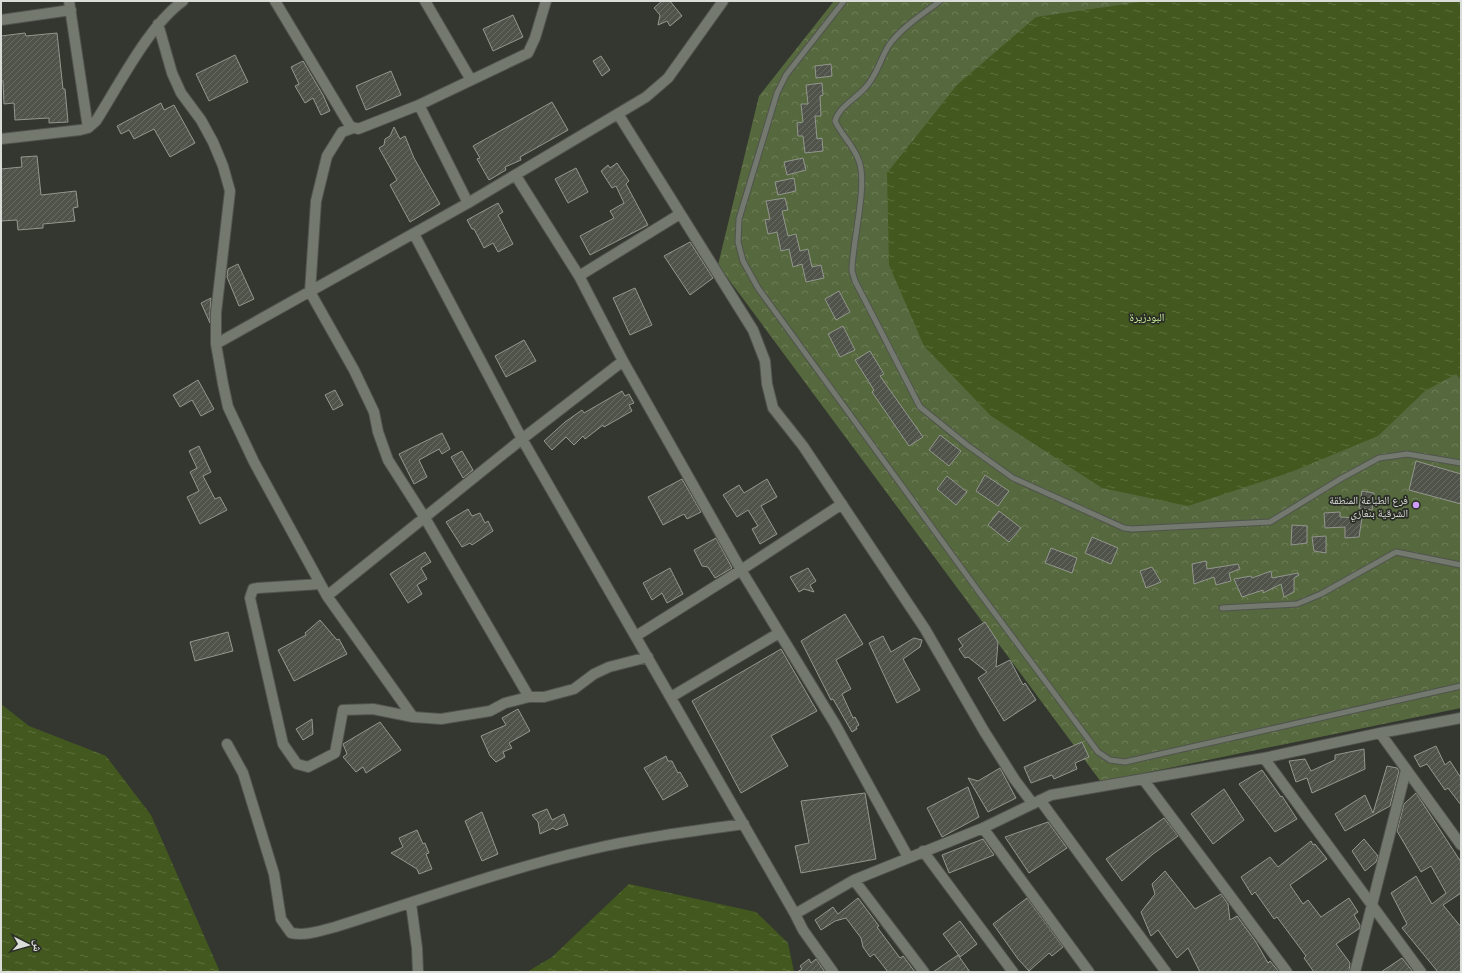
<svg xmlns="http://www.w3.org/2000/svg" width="1462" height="973" font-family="'Open Sans','Noto Naskh Arabic',sans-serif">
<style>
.park{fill:url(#park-crowns)}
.water{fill:url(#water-ripples)}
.building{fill:url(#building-hatch);stroke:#93978e}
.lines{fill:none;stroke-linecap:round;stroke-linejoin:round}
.lane-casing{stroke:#51544e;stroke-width:7}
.street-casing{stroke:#51544e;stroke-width:12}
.lane{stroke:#747970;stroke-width:5}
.street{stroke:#747970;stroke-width:10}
.poi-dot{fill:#d09dff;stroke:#2a2d26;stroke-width:1.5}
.labels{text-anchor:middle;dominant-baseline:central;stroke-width:3.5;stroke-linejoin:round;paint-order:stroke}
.park-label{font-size:11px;fill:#cff49d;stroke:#2a2d26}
.poi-label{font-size:11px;fill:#daddd8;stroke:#2a2d26;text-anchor:end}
</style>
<defs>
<pattern id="park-crowns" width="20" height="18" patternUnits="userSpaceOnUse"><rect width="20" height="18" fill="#56683d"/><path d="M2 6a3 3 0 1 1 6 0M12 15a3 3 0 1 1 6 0" fill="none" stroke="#6e7d58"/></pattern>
<pattern id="water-ripples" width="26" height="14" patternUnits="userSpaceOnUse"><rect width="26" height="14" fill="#42581e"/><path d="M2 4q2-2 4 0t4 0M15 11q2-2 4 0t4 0" fill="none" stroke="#5d703e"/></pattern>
<pattern id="building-hatch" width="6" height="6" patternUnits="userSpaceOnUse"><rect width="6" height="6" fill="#4f534a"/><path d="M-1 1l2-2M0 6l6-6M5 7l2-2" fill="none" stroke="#686b63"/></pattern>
</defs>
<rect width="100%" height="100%" fill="#343730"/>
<path class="park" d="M834,1H1461V708L1101,782L718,265L759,96Z"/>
<path class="water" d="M1147,1H1461V380L1456,374L1425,391L1378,436L1291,472L1188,506L1102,488L991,416L924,346L889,265L887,173L957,85L1036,17Z
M1,704L29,726L106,756L151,815L220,972H1Z
M629,884L756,912L788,943L794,972H527L552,957Z"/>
<path class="building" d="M662,1H670L682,16L670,26L667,21L658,25L660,15L654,8Z
M513,15L523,37L493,51L483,29Z
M25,33L26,36L57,33L63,89H65L68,122L49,123V118L15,120L14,103L4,104L3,81H1V36Z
M235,55L248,82L209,101L196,74Z
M601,56L610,70L602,76L593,61Z
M303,61L323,95L330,111L321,115L313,98L305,103L295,86L299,84L291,67Z
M831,64L832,76L816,78L815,66Z
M391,71L401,95L366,110L356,86Z
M822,83L823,95L820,96L821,116H815L817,139L822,138L823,151L805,153L803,136H798L797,123L803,122L801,104H808L806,85Z
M552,102L568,130L520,157L521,160L505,167L506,170L489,180L477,159L480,158L473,146Z
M161,103L164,110L174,105L195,143L170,157L154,129L134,139L129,130L121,134L117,126Z
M394,127L400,139L405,136L414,158L440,204L410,222L390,185L397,180L379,148L384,145L385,139L390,136Z
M37,156L41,195L76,191L78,207L73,208L75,221L43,224V228L18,230L17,220L1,221V169L22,167L21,157Z
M803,158L806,170L787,175L784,162Z
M617,163L629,181L626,184L648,225L590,255L580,236L614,218L610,211L624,203L616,186L612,188L601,171L608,165L610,168Z
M576,168L588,192L568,203L555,179Z
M794,178L796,191L778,195L775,182Z
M785,198L788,210L782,211L788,236L796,234L800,251L808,249L812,267L821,265L824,278L806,282L802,264L793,267L789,249L781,251L777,232L768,234L765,220L770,219L766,201Z
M498,203L503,212L498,215L513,244L498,252L493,243L484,248L474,229H472L467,220Z
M690,242L713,278L690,295L664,256Z
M238,264L254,299L239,306L227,277L228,269Z
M635,288L652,325L630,335L613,298Z
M839,291L850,312L836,320L825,299Z
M211,298L210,312V323L201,303Z
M843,326L855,350L840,357L828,334Z
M524,340L536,361L506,377L495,356Z
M870,351L884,374L880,376L923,437L909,446L872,392L874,390L855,360Z
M198,380L214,409L201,416L192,400L180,407L173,395Z
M335,390L343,405L333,410L325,395Z
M622,391L625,396L629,394L634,403L629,405L632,411L604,427L603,425L585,439L583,436L574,445L566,437L552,450L544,441L565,422L582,410L584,413Z
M442,433L450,449L442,454L439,449L419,460L427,477L414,484L399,454Z
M940,435L961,451L949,466L929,450Z
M199,446L211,472L203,476L215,499L220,497L227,510L200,524L187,497L199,491L190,472L197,468L189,451Z
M462,451L473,470L463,478L451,457Z
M1416,461L1461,474V504L1409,490Z
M985,475L1009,491L998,506L976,491Z
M947,476L967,492L956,505L937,489Z
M682,479L701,512L687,519L684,514L663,525L648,497Z
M767,479L777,497L761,506L777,534L760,544L752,529L758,526L748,510L737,517L723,495L739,485L744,493Z
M1362,491L1374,493L1372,510L1359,508Z
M468,509L472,516L480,513L485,523L488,521L493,531L472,545L470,543L462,547L446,522Z
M999,511L1021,528L1009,542L988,525Z
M1340,512V517L1362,518L1359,537L1345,538V527L1325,528L1324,513Z
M1292,525L1307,526V543L1291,545Z
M1326,536V553L1314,551L1312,537Z
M1092,537L1118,548L1111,564L1085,553Z
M716,538L732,568L715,578L708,567L702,566L694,550Z
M1051,548L1077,558L1072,573L1045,563Z
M425,552L431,562L421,568L427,579L417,585L422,594L408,603L390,574Z
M1206,561L1207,569L1238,564L1240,569L1229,573L1231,581L1216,585L1214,577L1194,584L1192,564Z
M1152,567L1161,582L1146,588L1140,571Z
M670,568L683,594L667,603L662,593L652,600L643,583Z
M808,568L816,581L810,585L814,592L804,589L799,592L790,577Z
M1271,571L1272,578L1298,573L1299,575L1294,578V592L1284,597L1281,584L1263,593V590L1242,597L1234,579L1251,576L1252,578Z
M845,614L863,644L836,660L851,689L842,694L853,718L855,717L859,725L856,727L857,729L852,732L833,699L831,700L801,641Z
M320,620L337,640L339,639L347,654L294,681L278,650L306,635L305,633Z
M985,622L998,642L996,667L1010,660L1023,685L1025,683L1036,700L1004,721L978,678L987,672L968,657L965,658L959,649L963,646L958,639Z
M228,632L233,651L195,661L190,642Z
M883,636L891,652L914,638L922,640L920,647L903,659L920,690L897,703L869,643Z
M781,649L817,711L771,736L788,766L741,793L692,701Z
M518,709L530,731L509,743L512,748L503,752L505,757L496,762L490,756L481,736L506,725L502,718Z
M312,719L313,734L303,740L296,729Z
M380,722L401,750L366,773L363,767L356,772L343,757L347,754L343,744Z
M1082,742L1089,757L1075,763L1077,769L1054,779L1052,775L1031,783L1024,767Z
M1436,746L1445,765L1450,761L1461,778V805L1448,788L1445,790L1427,764L1420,767L1414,756Z
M1364,749L1365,769L1312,793L1307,778L1296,782L1289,761L1305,759L1311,771L1335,760V755Z
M666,756L668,761H672L678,773L680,772L688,786L663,800L644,768Z
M1387,766L1397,768L1399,771L1390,806L1345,831L1335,814L1365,795L1373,813Z
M1000,768L1016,798L988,812L968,778L978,781Z
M1262,770L1281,797L1282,796L1297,819L1275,832L1239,784Z
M968,787L979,817L942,837L927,808Z
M1224,789L1244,820L1213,844L1191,814Z
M865,793L876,859L801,873L795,846L809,843L801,801Z
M1416,793L1461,862V893L1443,905L1461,927V972H1438L1402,928L1407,924L1391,893L1416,876L1432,904L1446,893L1431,866L1421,872L1397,831L1404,804Z
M547,809L552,820L564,814L568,825L556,830L553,828L540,834L538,822L532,815Z
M482,812L498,854L482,861L465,821Z
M1164,818L1178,836L1153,854L1122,881L1106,859Z
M1048,822L1067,848L1029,873L1005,837Z
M417,830L423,844L425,843L429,853L426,854L432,869L419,874L417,869L391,853L403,847L399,838Z
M983,839L994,855L949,873L942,855Z
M1364,839L1378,856L1376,862L1365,871L1352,851Z
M1311,841L1313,845L1315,844L1327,859L1290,885L1303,904L1308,900L1321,917L1349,898L1358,912L1354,915L1360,925V928L1336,944L1350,963L1349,972H1314L1304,958L1306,956L1277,917L1274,919L1255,892L1252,895L1241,877L1270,857L1278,867Z
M1165,871L1195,909L1221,894L1228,904L1230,920L1237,916L1256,942L1268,963L1270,961L1279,972H1200L1188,948L1177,958L1158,930L1151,936L1141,912L1155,894L1152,884Z
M858,898L879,926L877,927L900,958L903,956L915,972H888L874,954L870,957L863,947L861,938L846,918L835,921L821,930L815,920L833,907L838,914Z
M1027,898L1063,947L1052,956L1049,953L1029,971L1018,959L993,924Z
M960,921L977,944L960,957L943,934Z
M958,955L970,972H933Z
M1402,958L1413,972H1381Z
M809,959L811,963L816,959L825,972H797L802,969L800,966Z"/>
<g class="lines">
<g class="lane-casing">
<path id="lane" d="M844,1L786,75L777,93L739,219L738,242L743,261L758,288L979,592L1098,752L1110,760L1125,762L1461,686
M940,1C923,14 902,27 889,45C880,59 877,76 865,88C855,99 839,107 835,121C842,136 854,146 859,161C868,185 852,243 852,271L855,281L920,407L967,445L1013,478L1124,528L1132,529L1270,522L1342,478L1379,458L1407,454L1461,463
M1222,608L1297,604L1321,594L1396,552L1461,565"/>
</g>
<g class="street-casing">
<path id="street" d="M69,1L88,128
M275,1L350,126L358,129L419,105L528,53L535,38L546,1
M425,1L471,80
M1,20L71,10
M158,24L172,73L181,93L201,120L213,142L223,166L230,191L216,313V344L223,384L228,407L254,462L327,596L413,717
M419,105L468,203
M618,114L753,330L765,361L767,384L773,408L803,446L925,629L984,731L1015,780L1033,804
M353,128L342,132L327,156L316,201L310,292L354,370L374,412L378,432L388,460L425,518L529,697
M1,139L80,130L88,128L96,121C119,85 149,25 183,1
M516,176L579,276L623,361L741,570L835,724L908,857
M414,234L522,439L795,914
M579,276L680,214
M216,344L468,203L646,97L668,78L723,1
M320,584L258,588L253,589L250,598L283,744L297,764L308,767L335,753L343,710L373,709L413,717L441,719L490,711L505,703L529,697H544L574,689L594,674L609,667L648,657
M327,596L522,439L623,361
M636,636L741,570L842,504
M671,697L779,633
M1380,733L1461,845
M227,744L243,773L274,874L281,919L291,933C307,936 319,931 335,927C419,901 502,870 588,850C639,838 692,831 744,824
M1264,758L1421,972
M1143,779L1287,972
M1040,800L1166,972
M983,828L1089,972
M923,851L1013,972
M854,880L924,972
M411,904L417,948L418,972
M833,972L803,930L795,914L854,880L983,828L1051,795L1264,758L1380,733L1461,718
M1355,972L1406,770"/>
</g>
<use href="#lane" class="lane"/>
<use href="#street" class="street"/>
</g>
<circle class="poi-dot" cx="1416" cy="505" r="4"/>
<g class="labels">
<g class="park-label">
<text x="1147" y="316">البودزيرة</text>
</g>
<g class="poi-label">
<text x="1408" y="499">فرع الطباعة المنطقة<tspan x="1408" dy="13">الشرقية بنغازي</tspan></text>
</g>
</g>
<rect width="1462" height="973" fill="none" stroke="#daddd8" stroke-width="4"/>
<g transform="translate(28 945) rotate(96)" stroke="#2a2d26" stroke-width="3" paint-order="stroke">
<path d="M0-3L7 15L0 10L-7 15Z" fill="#daddd8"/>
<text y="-6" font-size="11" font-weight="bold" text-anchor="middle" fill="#daddd8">ش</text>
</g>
</svg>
